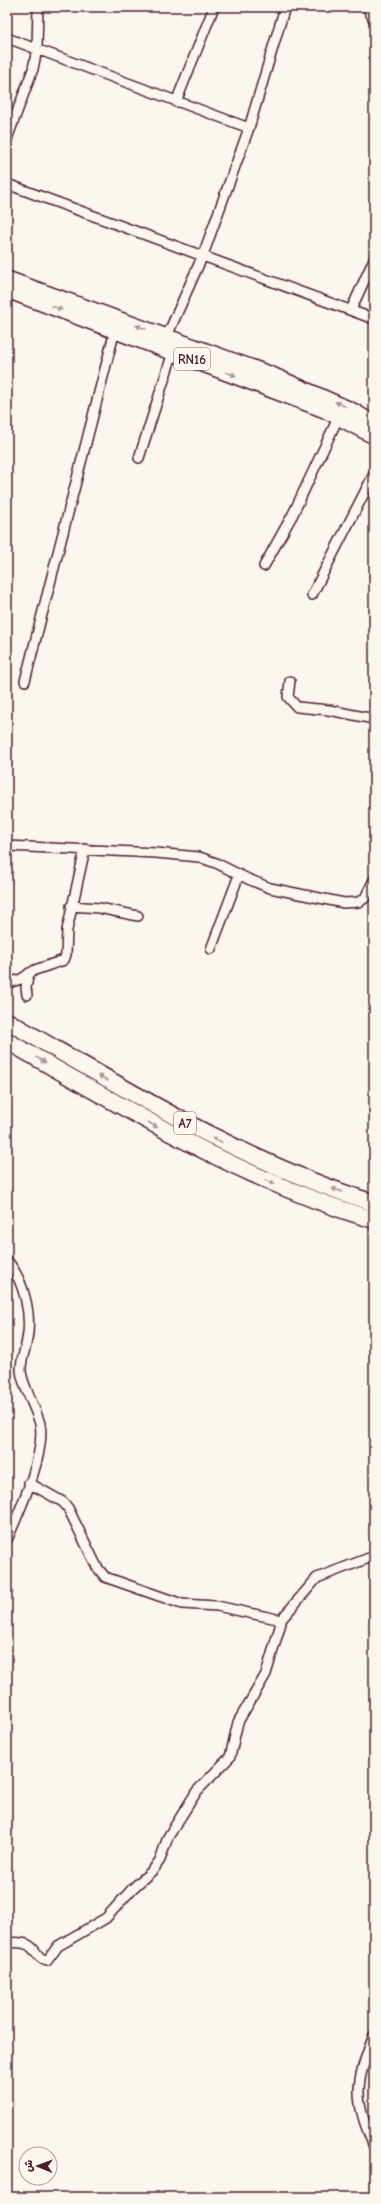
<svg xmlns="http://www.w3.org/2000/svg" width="381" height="2204" font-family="'Comic Neue','Playpen Sans Arabic',sans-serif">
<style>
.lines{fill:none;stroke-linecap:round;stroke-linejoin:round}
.minor-casing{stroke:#4a1f2b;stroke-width:12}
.trunk-casing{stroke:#4a1f2b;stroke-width:18}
.motorway-casing{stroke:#4a1f2b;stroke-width:19}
.minor{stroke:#fbf7ec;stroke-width:9}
.trunk{stroke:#fbf7ec;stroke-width:15}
.motorway{stroke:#fbf7ec;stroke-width:16}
.oneway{fill:#ab9695}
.labels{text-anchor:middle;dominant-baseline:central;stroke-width:3;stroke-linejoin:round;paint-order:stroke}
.shield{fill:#fbf7ec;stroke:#7f6065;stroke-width:1}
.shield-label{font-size:13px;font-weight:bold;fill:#4a1f2b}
</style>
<rect width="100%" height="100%" fill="#fbf7ec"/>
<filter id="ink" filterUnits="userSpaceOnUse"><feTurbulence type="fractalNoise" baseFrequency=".025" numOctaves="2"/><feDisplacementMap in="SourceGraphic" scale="8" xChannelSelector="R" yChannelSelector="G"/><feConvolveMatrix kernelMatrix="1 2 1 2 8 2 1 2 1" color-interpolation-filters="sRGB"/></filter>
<g filter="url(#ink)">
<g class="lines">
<g class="minor-casing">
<path id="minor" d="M367,7L374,20
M7,38L249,128
M176,102L214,7
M7,139L33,69L37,49L38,7
M7,184L374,319
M351,310L374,259
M167,336L203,255L249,128L285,7
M139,458L173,352
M264,566L293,514L339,416
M312,595L374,474
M25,681L115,330
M290,681L288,697L297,707L329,710L374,719
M7,846L156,853L199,857L216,863L248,879L270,888L344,903L359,902L365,898L374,880
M71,906L99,908L138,916
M211,949L239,875
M8,983L21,979L35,970L64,960L66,955L67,930L85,849
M27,995L26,987L29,973
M7,1260C24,1281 32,1314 27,1340C25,1351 21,1359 21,1370C21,1383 36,1408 40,1424C46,1454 19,1512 7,1540
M280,1621L317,1578L374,1556
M7,1943C40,1939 31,1957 47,1961L58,1946L106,1918L133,1888L153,1870L160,1860L168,1837L197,1791L230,1757L238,1722L266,1674L281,1623L277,1619L217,1606L182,1604L105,1577L97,1567L68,1508L63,1502L29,1483
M374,2035C355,2085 353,2096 374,2147"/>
</g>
<g class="trunk-casing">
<path id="trunk" d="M7,279L272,375L353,411L374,424
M7,290L325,410L374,436"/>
</g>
<g class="motorway-casing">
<path id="motorway" d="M7,1021C126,1089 242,1162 374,1203
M7,1041C127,1109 241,1180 374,1220"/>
</g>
<use href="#minor" class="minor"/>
<use href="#trunk" class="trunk"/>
<use href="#motorway" class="motorway"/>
</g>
<defs><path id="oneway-solid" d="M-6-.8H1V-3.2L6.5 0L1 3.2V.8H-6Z"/></defs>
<g class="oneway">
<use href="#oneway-solid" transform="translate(57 308) rotate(20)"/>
<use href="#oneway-solid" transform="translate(141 327) rotate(-161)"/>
<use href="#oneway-solid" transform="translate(231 374) rotate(20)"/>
<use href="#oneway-solid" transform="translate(340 404) rotate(-155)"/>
<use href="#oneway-solid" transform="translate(41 1060) rotate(30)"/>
<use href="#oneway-solid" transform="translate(103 1078) rotate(-150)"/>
<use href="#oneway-solid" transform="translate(153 1125) rotate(30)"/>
<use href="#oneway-solid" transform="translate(217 1140) rotate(-155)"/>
<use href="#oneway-solid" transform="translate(270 1182) rotate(24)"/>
<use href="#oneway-solid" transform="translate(337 1190) rotate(-160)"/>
</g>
</g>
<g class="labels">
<g class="shield">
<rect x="174" y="348" width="36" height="22" rx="3"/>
<rect x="174" y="1112" width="22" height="22" rx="3"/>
</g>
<g class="shield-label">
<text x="192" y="359">RN16</text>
<text x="185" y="1123">A7</text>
</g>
</g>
<rect width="381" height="2204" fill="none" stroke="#fbf7ec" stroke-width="24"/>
<rect x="12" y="12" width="357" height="2180" fill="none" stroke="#4a1f2b" stroke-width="1.5" filter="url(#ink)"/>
<g transform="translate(38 2166) rotate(271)"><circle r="19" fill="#fbf7ec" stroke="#b4a19f"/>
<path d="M0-3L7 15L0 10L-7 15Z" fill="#4a1f2b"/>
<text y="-6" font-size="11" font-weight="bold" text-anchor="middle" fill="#4a1f2b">ش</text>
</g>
</svg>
